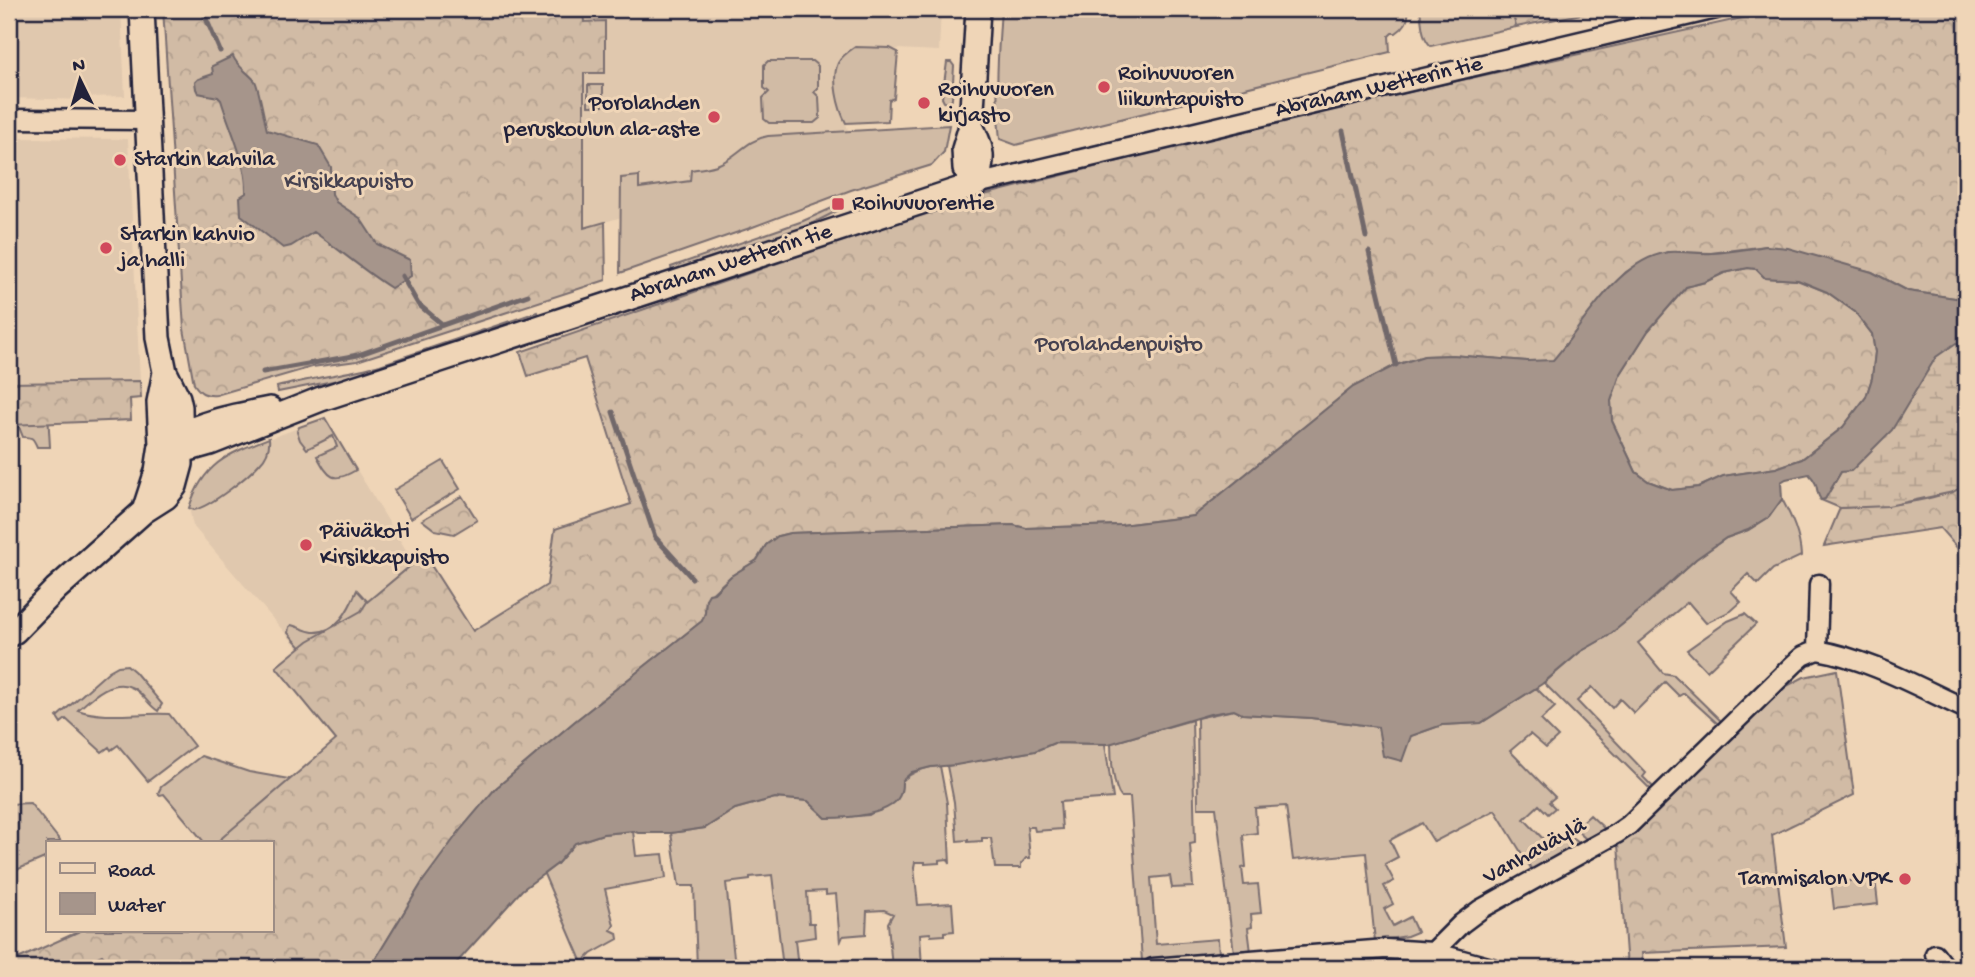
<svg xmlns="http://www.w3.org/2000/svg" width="1975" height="977" font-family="'Gochi Hand',sans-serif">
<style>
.built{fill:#e0c8ae}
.grass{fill:#d1bba5;stroke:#7a6e70;stroke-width:2}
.forest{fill:url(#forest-crowns);stroke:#7a6e70;stroke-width:2}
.wetland{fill:url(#wetland-marsh);stroke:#7a6e70;stroke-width:2}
.water{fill:#a6958b;stroke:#71676b;stroke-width:2;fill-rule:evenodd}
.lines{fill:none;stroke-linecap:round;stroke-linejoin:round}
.stream{stroke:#71676b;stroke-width:5}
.minor-casing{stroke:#22223b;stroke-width:23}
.major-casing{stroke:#22223b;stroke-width:28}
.minor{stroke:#efd5b7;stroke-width:18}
.major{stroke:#efd5b7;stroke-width:23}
.poi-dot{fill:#d1495b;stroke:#efd5b7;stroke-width:2.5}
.labels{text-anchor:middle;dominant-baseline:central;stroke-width:6;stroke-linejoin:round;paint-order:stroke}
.poi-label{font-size:23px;fill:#22223b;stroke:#efd5b7;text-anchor:start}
.street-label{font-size:23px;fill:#22223b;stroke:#efd5b7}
.park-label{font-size:23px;fill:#454150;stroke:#efd5b7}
</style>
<defs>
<pattern id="forest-crowns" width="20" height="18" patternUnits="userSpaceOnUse" patternTransform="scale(1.75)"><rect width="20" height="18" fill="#d1bba5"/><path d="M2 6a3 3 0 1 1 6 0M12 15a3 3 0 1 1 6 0" fill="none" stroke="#b3a08f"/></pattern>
<pattern id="wetland-marsh" width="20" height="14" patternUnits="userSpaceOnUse" patternTransform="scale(1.75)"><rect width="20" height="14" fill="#d1bba5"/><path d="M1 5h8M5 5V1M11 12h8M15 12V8" fill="none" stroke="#b3a08f"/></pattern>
</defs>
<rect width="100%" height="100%" fill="#efd5b7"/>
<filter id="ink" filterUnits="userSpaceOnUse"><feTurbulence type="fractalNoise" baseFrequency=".0143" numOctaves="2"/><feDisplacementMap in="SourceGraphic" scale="14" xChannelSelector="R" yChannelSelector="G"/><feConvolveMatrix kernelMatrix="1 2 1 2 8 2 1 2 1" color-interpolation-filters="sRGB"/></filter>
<g filter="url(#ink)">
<path class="built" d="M9,9H121L125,96L90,97L89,100L9,98Z
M583,9H941L939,51L855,47L848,52L840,110L846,123L853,150L584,228Z
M9,138L128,139L140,381L9,383Z
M325,418L414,563L367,602L361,611L298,648L193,526L189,508L192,496L216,462L231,453Z"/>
<path class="grass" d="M1001,9H1408C1410,20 1405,27 1396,33H1392L1389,36L1390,52L1016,145L1000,139C995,95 998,52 1001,9Z
M1420,9H1512L1516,27L1431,46C1421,37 1422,21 1420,9Z
M855,47L890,48L898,52L894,98L889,100L888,121L846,123C838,108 831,79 838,63C841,57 849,51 855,47Z
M768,61H812L818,66V88L814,92L819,97L820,118L814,123H769L764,119L763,98L769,92L764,88V65Z
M947,62H951L954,66L952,98L951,102L947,103L944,102L942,98Z
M949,125L944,152L932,165L851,190L750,228L620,273L621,178L639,176V188L690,181L691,170C700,168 711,168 719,164C738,156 746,140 768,136Z
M841,204L843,208L805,227L672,272L671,267L803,221Z
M537,312L539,317L363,375L278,392L277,387C311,378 346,374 380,365Z
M48,412L50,447H37C33,438 33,437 23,437L19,427L9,425Z
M325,418L356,470C333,484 329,478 317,456L337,447L333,436L307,449L300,440L297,431L299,427Z
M269,438C270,447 267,456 260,463C248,477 211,506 194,510L189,508C203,463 228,454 269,438Z
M443,461L460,489L411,518L394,490Z
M1782,499C1792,518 1800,535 1801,556L1773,569L1758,584L1748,574L1731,591L1741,602L1731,611L1706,623L1688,602L1638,643L1663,673L1674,675L1721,721L1718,724L1684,693L1679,696L1665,682L1634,713L1620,699L1612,708L1592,687L1577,701L1646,773L1643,777L1653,787L1651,790L1544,683L1580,652L1608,636L1640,610L1696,559L1726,538L1748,530L1769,517Z
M414,563L416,567L372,605L305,652L288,633L289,627L291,625C299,627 306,631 313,632C338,633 349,609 357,590L368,602Z
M1745,614L1756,624L1707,671L1687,650L1728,621Z
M127,665L135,672L162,704L158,711C148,705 143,693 133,688C112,677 92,697 78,710C106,720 139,712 169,714L194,746L148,781L118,745L111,750L109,747L102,752L66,719L61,723L57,717L109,671L118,666Z
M1536,688L1555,707L1541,720L1558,737L1546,748L1530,734L1510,751L1555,797L1549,802L1555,808L1548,814L1539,805L1524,819L1549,845L1564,831L1579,843L1532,870L1495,810L1434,842L1422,823L1390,840L1398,857L1385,864L1394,881L1384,886L1393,904L1384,909L1393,926L1410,917L1417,932L1407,936L1375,941L1366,853L1293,860L1286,806L1255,808L1257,833L1243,835L1246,867L1242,868L1244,885L1258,884L1261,913L1251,914L1252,927L1248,928L1251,952L1234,953L1216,808H1198L1197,718L1234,710L1243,714L1311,718L1378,727L1411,736L1442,725L1481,723Z
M1192,720L1195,843L1190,844L1193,887L1172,888L1170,876L1151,878L1156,944L1218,939L1219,954L1142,961L1130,797H1121C1113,787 1111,757 1111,743Z
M1054,743L1105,744L1113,798L1060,802L1062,829L1035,831L1034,827H1027L1030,858H1026L1021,864V868H995L991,838H982V841L968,842V840L957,841L954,802L947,766L1035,751Z
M201,756L249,772L312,783L235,842H204L164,794L160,795L158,793L161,787Z
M940,766L947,803L950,864L948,859L939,860V863L925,864V862H915L914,867L918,905L952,903L954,931L944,932V935L931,936L930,933L920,934L922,968H892L888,923L893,914L884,910L867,911L866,934L843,936L840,943L836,894L826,895V891L807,892L809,923H814L815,937L795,940L798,968H783L772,875L750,877V880L726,883L734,957L737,958L738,968H697L694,886H679L671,833L705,828L735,809L775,798L808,801L826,818L869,815L901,792L902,781C913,771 925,767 940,766Z
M30,803L61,842H47V857L9,873V804Z
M1590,815L1605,829L1586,839L1575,829Z
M633,831L636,856L663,854L666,878L605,889L614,925L611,930L617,933L618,939L591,954L582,963L544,874L557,864L575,843L603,834Z
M1875,878L1878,904L1834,909L1831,883Z"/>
<path class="forest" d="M163,9H583L584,22L605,21V73H584V228L605,222L606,280L357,361L312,367L216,395C205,396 200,393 194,384L184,329Z
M1512,9H1607L1516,27Z
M1783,9H1966V297L1955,298L1908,291L1872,272L1766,246L1711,253L1667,252L1646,260L1626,272L1608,290L1569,341L1553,361H1527L1452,355L1424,356L1396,365L1353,387L1194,516L1121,525L1026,528L1013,525L790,533L778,536L766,545L757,560L731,576L706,599L705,613L702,621L574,722L495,789L423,881L370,968H111L110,963L102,955L73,968H9V963L82,930H271V842H217L336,740L276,667L308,641L361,611L367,602L414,563L427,559L473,631L547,585L555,529L631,504L585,358L528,376L520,352L952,203L1225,134L1444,84Z
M588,85H603V106H588Z
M1748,268L1756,269L1765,278L1797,280L1827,292L1855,312L1872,334L1875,352L1872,378L1866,397L1843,427L1802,459L1776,468L1724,476L1699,487L1672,490L1648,481L1636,472L1612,421L1611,401L1620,375L1648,331L1686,287L1705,282L1724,273Z
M140,381L141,398L130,399L131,420L9,425V383Z
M1966,484V558L1940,528L1824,546L1840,508C1879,506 1933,504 1966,484Z
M462,496L477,520L454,534L435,530L422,520Z
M1837,670L1854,795L1772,835L1786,947L1642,953L1643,968H1627L1618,844L1634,835L1783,688L1804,677Z"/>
<path class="wetland" d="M1966,340V484L1953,492L1888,506L1840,508L1821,500L1825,499L1841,472L1935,345Z"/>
<path class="water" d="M233,56C237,67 248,72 255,81C259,88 264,119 267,130L318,145L331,167L332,194L336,202L360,218L377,244L410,260L411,276L391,288C364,271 340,250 314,232L291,246L283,248L241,215L240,197L246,193C247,162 230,130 221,100L218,97L198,93L196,89L195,82L198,79L213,74L212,66Z
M1766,246L1788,248L1872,272L1908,291L1955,298L1966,297V346L1956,343L1936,357L1892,430L1851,471L1841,472L1825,499L1821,500C1814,490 1821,487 1809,474L1786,479L1781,482L1782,499L1769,517L1748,530L1726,538L1696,559L1640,610L1608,636L1580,652L1542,684L1481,723L1442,725L1411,736L1402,761L1383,756L1378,727L1311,718L1242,714L1234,710L1210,714L1109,744L1054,743L1035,751L956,765L931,767L912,772L902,781C902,784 902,788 901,792C895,816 846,818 826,818L808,801L775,798L735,809L705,828L671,833H638L633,831L603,834L575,843L557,864L522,890L452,968H370L423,881L461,829L495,789L574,722L702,621L705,613L706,599L709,594L714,593L731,576L757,560L766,545L778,536L790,533L1013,525L1026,528L1121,525L1194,516L1353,387L1396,365L1424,356L1452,355L1527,361L1553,360C1584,325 1617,259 1669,252C1683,251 1698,254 1712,253C1730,252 1748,249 1766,246ZM1748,268L1756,269L1765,278L1798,280L1827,292L1855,312L1872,334L1875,352L1872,378L1866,397L1843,427L1802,459L1776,468L1723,476L1699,487L1672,490L1648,481L1636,472L1612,421L1611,401L1620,375L1648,331L1686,287L1705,282L1724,273Z"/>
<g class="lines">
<path class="stream" d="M202,9L220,51
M1343,131L1366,237
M1369,252L1396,365
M402,276L418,304L443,325
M263,372L358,355L528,295
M613,412L655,537L692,578"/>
<g class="minor-casing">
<path id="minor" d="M9,119L148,120
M976,184L1716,9
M1817,650C1869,659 1918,687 1966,709
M1817,650L1819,584
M1935,954L1946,968
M1153,968L1386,949L1433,952L1461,924L1481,909L1616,834L1629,825L1794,664L1803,656L1817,650
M1421,968L1433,952L1492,968"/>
</g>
<g class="major-casing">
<path id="major" d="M971,126C983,149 984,159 976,184
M976,184L965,169L964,149L971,126L978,9
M170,440C201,422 235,416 270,409
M161,445L182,451L210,443L321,399L976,184
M144,511L157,471L161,445L159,402L165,372
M9,635L15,631L56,589L144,511L166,497L175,486L181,464L180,407L178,398L165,372L158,338L142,9"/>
</g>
<use href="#minor" class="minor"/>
<use href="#major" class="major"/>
</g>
</g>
<g class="poi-dot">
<circle cx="1104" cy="87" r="7"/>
<circle cx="924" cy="103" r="7"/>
<circle cx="714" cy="117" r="7"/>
<circle cx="120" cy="160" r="7"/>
<rect x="831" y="197" width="14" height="14" rx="3.5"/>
<circle cx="106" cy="248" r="7"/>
<circle cx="306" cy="545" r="7"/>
<circle cx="1905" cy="879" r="7"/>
</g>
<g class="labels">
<g class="poi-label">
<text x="1118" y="74">Roihuvuoren<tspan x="1118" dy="26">liikuntapuisto</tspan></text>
<text x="938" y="90">Roihuvuoren<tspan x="938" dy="26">kirjasto</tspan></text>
<text x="700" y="104" text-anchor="end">Porolahden<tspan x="700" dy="26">peruskoulun ala-aste</tspan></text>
<text x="134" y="160">Starkin kahvila</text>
<text x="852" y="204">Roihuvuorentie</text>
<text x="120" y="235">Starkin kahvio<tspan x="120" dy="26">ja halli</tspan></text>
<text x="320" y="532">Päiväkoti<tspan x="320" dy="26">Kirsikkapuisto</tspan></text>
<text x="1891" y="879" text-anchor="end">Tammisalon VPK</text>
</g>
<g class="street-label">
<text transform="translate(1379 88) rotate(-13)">Abraham Wetterin tie</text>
<text transform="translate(731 264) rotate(-18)">Abraham Wetterin tie</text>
<text transform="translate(1535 852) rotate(-29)">Vanhaväylä</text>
</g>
<g class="park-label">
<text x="349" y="182">Kirsikkapuisto</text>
<text x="1119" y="345">Porolahdenpuisto</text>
</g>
</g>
<rect width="1975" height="977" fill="none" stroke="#efd5b7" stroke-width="35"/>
<rect x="18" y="18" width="1940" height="942" fill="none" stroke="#22223b" stroke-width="2.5" filter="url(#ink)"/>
<rect x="46" y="841" width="228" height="91" fill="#efd5b7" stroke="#9d8d85" stroke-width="2"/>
<rect x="60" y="863" width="35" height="10" fill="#efd5b7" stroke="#9d8d85" stroke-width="2"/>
<text x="108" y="876" font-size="21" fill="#22223b">Road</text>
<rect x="60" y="893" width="35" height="21" fill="#a6958b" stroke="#9d8d85" stroke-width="2"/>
<text x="108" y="911" font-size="21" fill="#22223b">Water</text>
<g transform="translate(80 80) rotate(355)" stroke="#efd5b7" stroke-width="5" paint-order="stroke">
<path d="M0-5L12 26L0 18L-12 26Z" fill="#22223b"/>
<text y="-10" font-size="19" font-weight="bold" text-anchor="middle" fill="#22223b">N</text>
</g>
</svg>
